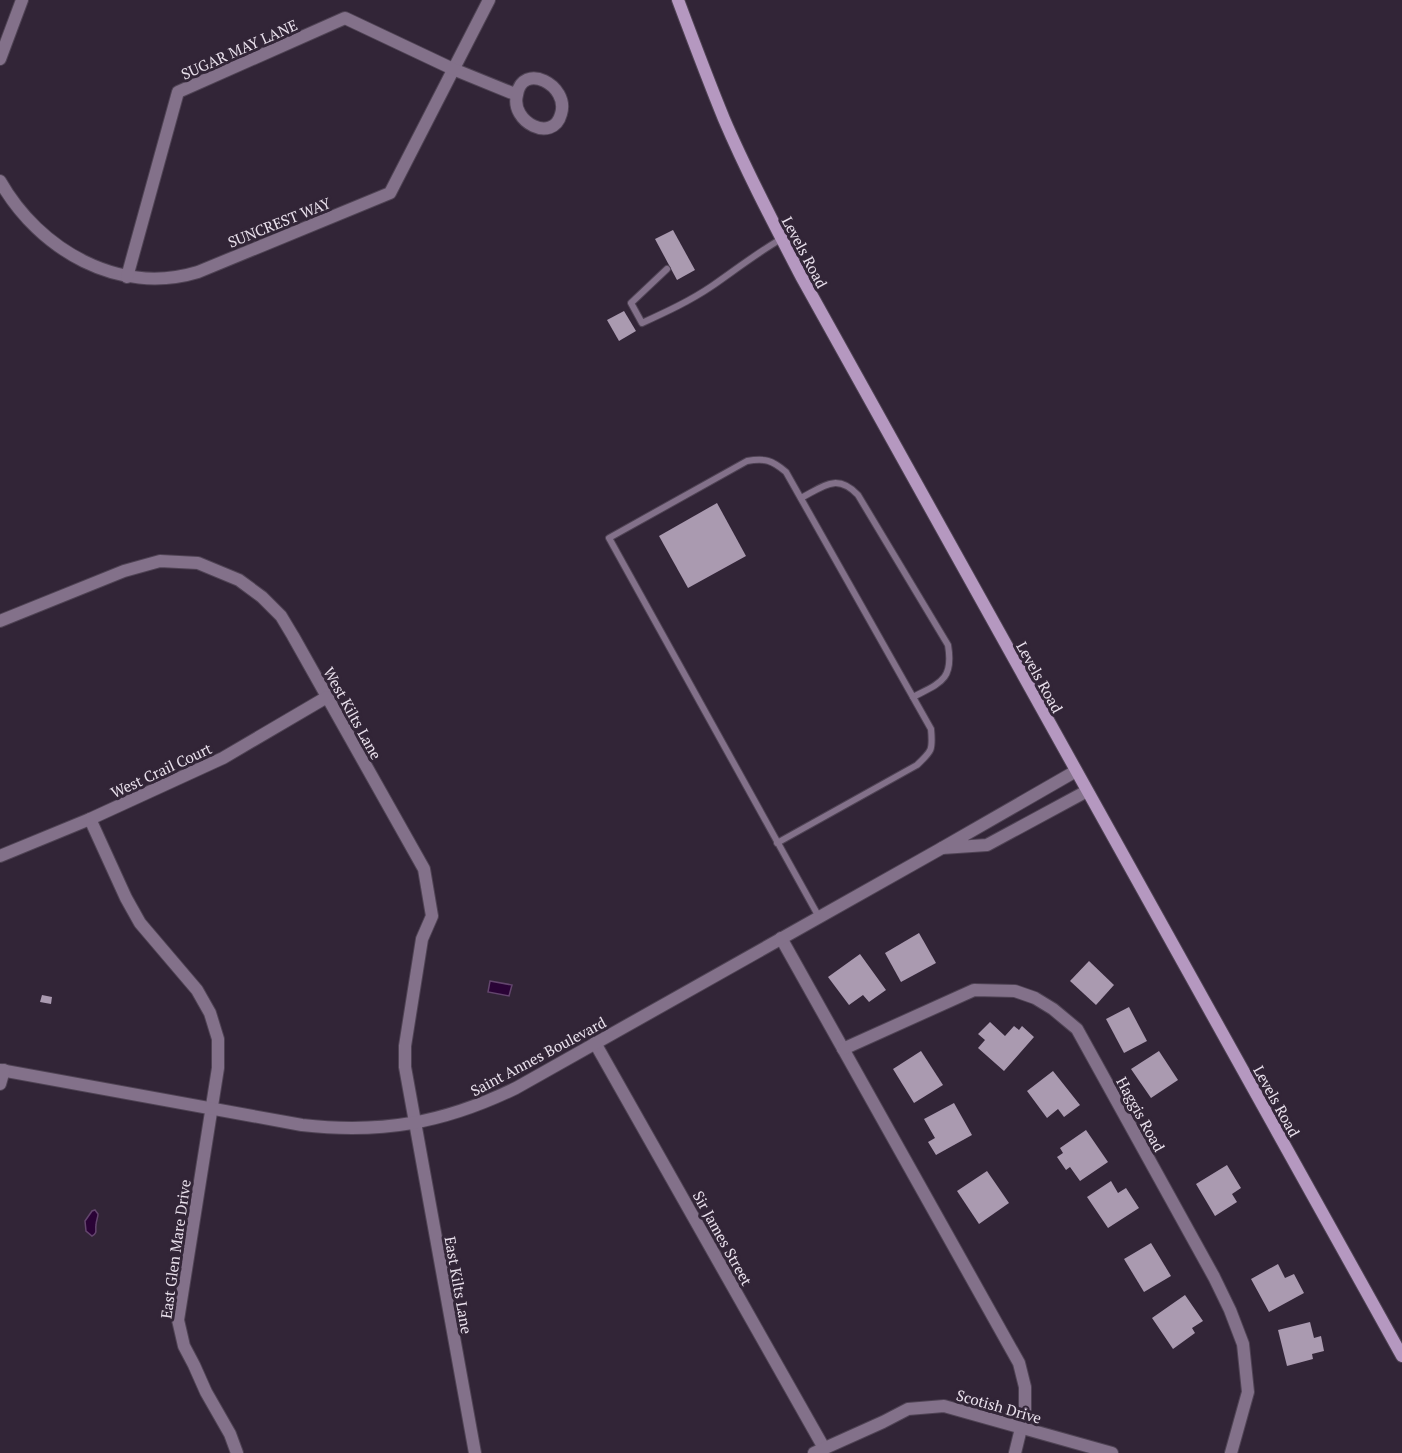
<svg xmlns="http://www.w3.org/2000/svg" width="1402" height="1453" font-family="'PT Serif',serif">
<rect width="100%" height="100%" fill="#322537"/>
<g fill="#2a0336" stroke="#63456d" stroke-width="1.5">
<polygon points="490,981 512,985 509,996 488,992"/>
<path d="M95 1210 98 1214C98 1218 96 1221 96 1225 95 1230 98 1233 92 1236L86 1231 85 1221 92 1211Z"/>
</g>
<g fill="#aa9ab0">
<polygon points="673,230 695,270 677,280 655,239"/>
<polygon points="624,311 636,331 619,341 607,320"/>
<polygon points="717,503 746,556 688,588 659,536"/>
<polygon points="919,933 936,963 901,982 885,953"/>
<polygon points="860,954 886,990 869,1002 863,995 849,1005 828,977"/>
<polygon points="1089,961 1114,985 1096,1005 1070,981"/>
<polygon points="42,995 52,997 51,1004 40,1002"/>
<polygon points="1129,1007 1147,1041 1124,1053 1106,1019"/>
<polygon points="990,1022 1005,1036 1014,1026 1019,1030 1022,1026 1034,1037 1004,1071 978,1048 985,1040 978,1034"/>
<polygon points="921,1051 943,1085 914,1103 893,1069"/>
<polygon points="1159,1051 1178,1080 1151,1098 1131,1069"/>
<polygon points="1053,1071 1080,1105 1064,1117 1058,1109 1047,1118 1027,1091"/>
<polygon points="954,1103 972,1135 936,1155 928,1142 935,1138 924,1119"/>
<polygon points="1086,1130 1108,1162 1080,1181 1070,1167 1066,1170 1057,1157 1063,1153 1060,1148"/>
<polygon points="1227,1165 1241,1188 1232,1194 1237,1202 1215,1216 1196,1184"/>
<polygon points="987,1171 1009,1203 979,1224 957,1191"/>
<polygon points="1111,1181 1118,1193 1126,1188 1139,1208 1108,1228 1087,1197"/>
<polygon points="1151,1243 1171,1276 1144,1292 1124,1259"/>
<polygon points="1278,1264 1285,1278 1294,1274 1304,1293 1269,1312 1251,1279"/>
<polygon points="1185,1295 1203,1321 1192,1328 1195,1333 1173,1349 1152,1318"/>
<polygon points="1310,1322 1314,1338 1321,1336 1324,1351 1312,1354 1313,1359 1287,1366 1278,1330"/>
</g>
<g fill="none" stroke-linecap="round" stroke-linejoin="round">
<g stroke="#4f4354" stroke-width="8">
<g id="lane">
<path d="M667 269 631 303 642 323C666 312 690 301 712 286 735 270 757 253 781 239"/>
<path d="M801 498C824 486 837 473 858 495L948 645C954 680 940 683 913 697"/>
<path d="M777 843 917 765C932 751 933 750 931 729L786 472C772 460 765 458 747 461L609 538 819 917"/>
</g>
</g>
<g stroke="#4f4354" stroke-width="14">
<g id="street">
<polyline points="0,59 22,0"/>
<path d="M0 181C39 250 119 296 198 272L390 193 489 0"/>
<path d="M127 277 178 92 345 18 453 69 517 95C522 61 570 85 561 114 553 144 510 122 517 95"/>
<polyline points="0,621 124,571 160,561 198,563 239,580 262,597 281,616 293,636 424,869 432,916 422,939 405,1046 405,1067 475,1453"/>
<polyline points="1076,771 942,848 987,845 1087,791"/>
<polyline points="90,819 126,898 140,923 197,990 210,1013 218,1039 218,1068 178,1320 184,1346 194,1365 206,1392 230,1434 237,1453"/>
<polyline points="0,856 90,819 223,758 327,697"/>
<polyline points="781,938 1019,1363 1025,1387 1025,1412 1015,1453"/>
<polyline points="595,1043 824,1448"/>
<polyline points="843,1049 974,990 1015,991 1035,998 1053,1009 1077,1029 1214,1277 1230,1310 1243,1344 1248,1392 1231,1453"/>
<path d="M0 1070 302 1125C382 1134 444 1123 516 1088L942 848"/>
<polyline points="0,1084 4,1070"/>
<polyline points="814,1453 883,1422 908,1409 944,1406 1112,1453"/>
</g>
</g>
<g stroke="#4f4354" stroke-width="14">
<path id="secondary" d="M678 0C693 40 708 80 724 119 747 173 774 224 801 276L1402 1356"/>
</g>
<use href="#lane" stroke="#83718a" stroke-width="6"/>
<use href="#street" stroke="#83718a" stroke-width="12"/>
<use href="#secondary" stroke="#b598c0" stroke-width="12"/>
</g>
<g text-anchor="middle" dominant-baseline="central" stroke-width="6" stroke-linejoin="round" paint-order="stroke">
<g font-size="15" fill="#e9e0ec" stroke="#322537">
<text transform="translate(239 49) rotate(-24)">SUGAR MAY LANE</text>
<text transform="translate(279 222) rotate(-22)">SUNCREST WAY</text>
<text transform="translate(805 252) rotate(62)">Levels Road</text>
<text transform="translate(1040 677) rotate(61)">Levels Road</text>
<text transform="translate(353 713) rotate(61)">West Kilts Lane</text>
<text transform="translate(161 770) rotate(-25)">West Crail Court</text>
<text transform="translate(538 1056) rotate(-28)">Saint Annes Boulevard</text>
<text transform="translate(1277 1101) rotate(61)">Levels Road</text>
<text transform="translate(1141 1114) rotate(61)">Haggis Road</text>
<text transform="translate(723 1238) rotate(61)">Sir James Street</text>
<text transform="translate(175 1249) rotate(-82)">East Glen Mare Drive</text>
<text transform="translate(459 1285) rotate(80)">East Kilts Lane</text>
<text transform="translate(999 1406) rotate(16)">Scotish Drive</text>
</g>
</g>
</svg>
